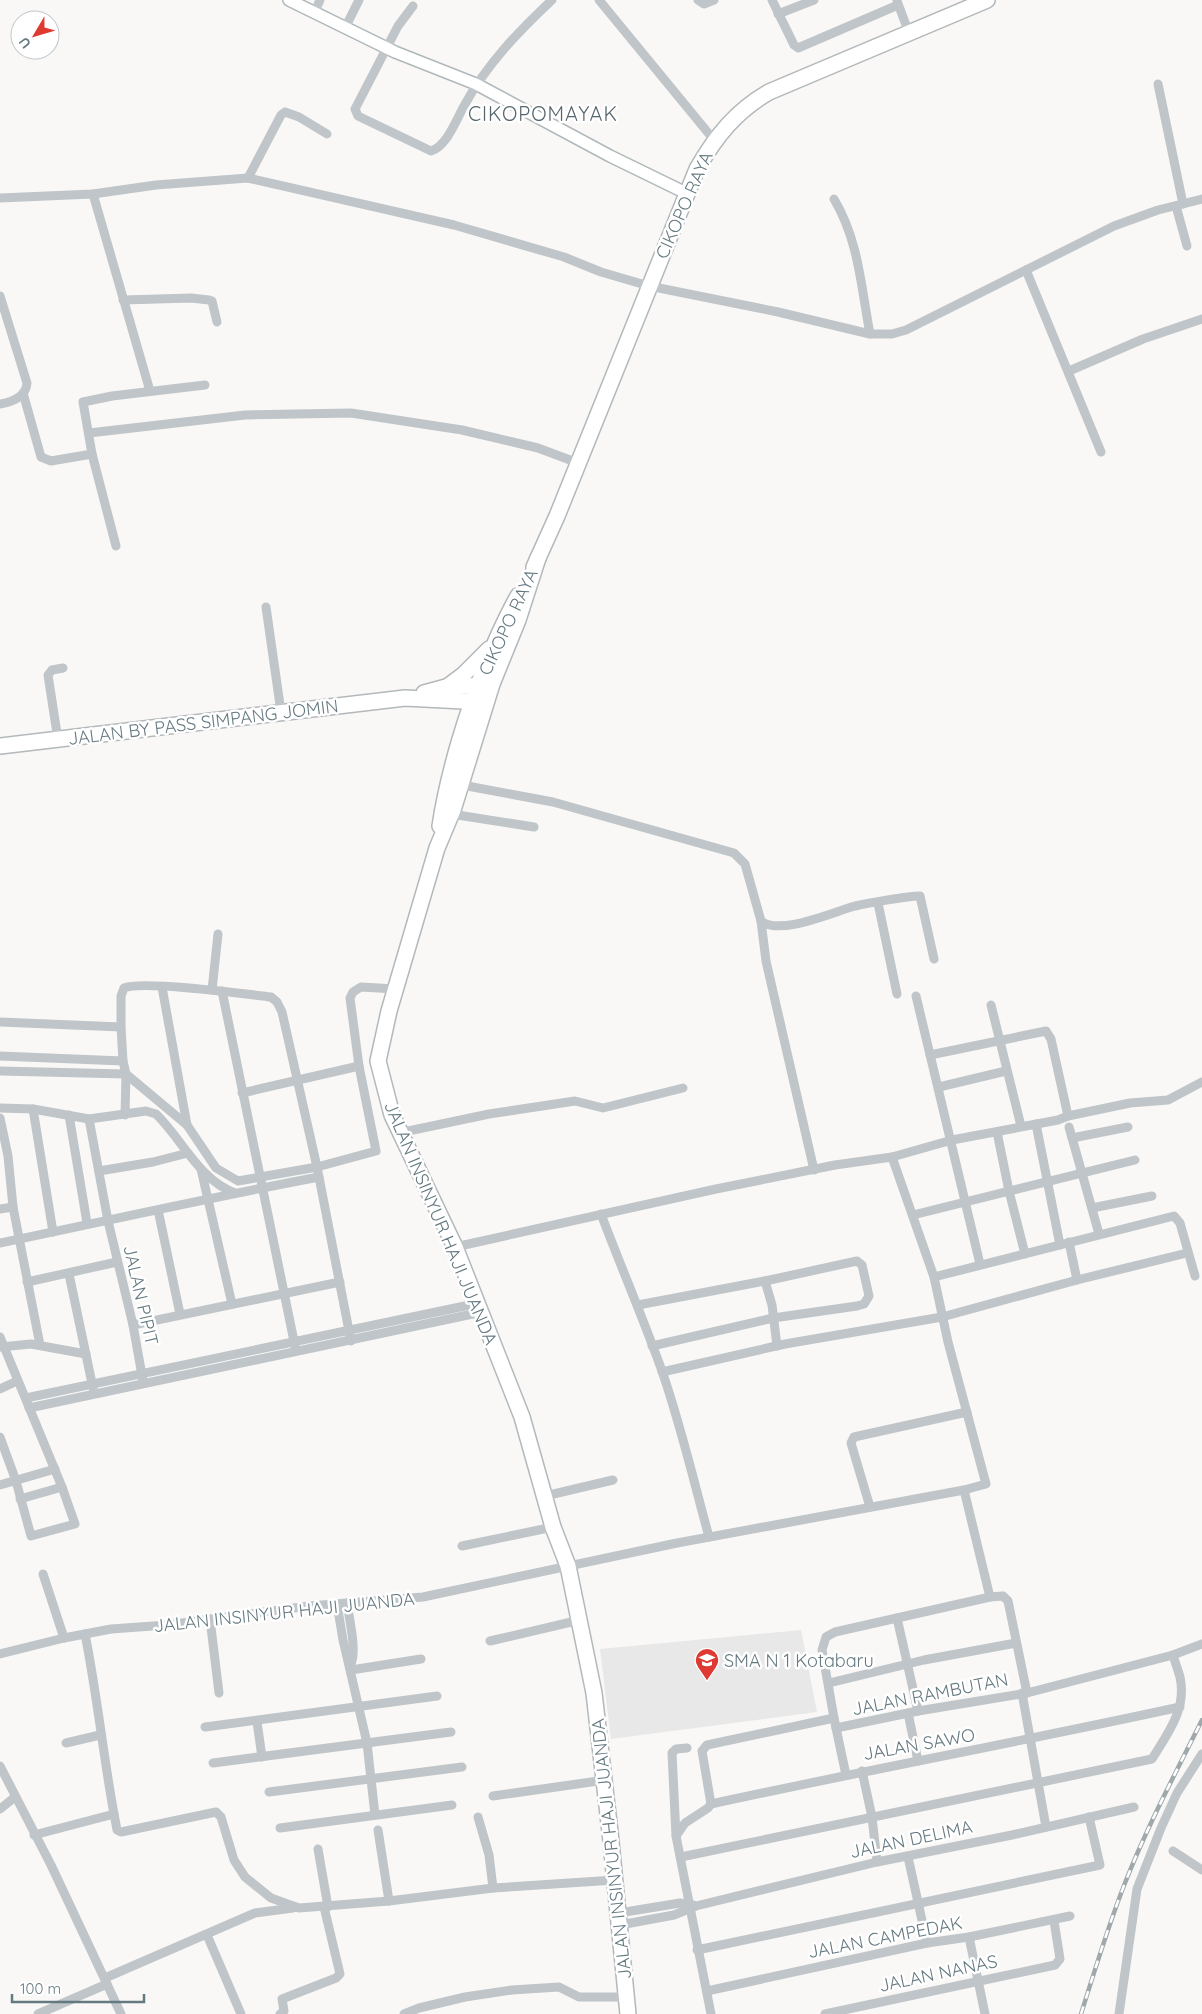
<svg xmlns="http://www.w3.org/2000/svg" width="1202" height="2014" font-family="Quicksand,sans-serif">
<rect width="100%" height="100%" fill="#f9f8f6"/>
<polygon fill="#e7e8e7" points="801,1630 817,1712 611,1739 600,1649"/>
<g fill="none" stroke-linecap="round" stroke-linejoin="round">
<g stroke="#b0b8bb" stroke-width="14">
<polyline id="secondary" points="289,0 395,52 476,84 610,156 688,194"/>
</g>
<g stroke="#b3b8bb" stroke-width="18">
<g id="highway">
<polyline points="538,558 518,620 492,684 453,810 437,848 389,1011 378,1061 392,1115 455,1247 522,1417 553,1527 568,1566 594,1693 610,1832 628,2014"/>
<path d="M534 567 557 516 697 169C716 136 736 111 769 92L987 0"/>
<polyline points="447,687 463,675 489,649"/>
<polyline points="424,693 446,687 488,685"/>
<polyline points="0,746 405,698 483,702"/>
<path d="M440 826C451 754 483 660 518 596"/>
</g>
</g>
<g stroke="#bfc5c8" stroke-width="9">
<polyline points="599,0 714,140"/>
<polyline points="698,0 704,4 714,0"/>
<polyline points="772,0 794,45 798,48 898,5"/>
<polyline points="897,1 909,33"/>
<path d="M413 6 398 26 355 109 358 116 431 151C447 146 456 120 464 106 486 65 518 32 552 0"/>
<polyline points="314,13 320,0"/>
<polyline points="778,14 814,0"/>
<polyline points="345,28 359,0"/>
<polyline points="1158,84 1183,204"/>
<polyline points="248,178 281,115 285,112 299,117 327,134"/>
<polyline points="93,194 150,391"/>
<polyline points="0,198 93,194 156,185 248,178 454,225 564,257 601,272 649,286 778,312 870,334 892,334 906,330 1114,226 1158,210 1202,199"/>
<path d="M834 199C859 241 861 287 870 334"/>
<polyline points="1176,206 1187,246"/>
<polyline points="1026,270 1101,452"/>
<path d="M0 296 27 383C26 397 12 402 0 404"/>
<polyline points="123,300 191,298 209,300 212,301 217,322"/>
<polyline points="1069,371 1143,339 1202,319"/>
<polyline points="23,393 41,457 51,461 92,454"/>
<polyline points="89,433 245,415 351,413 462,430 538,448 578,463"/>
<polyline points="116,546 92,454 83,402 112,396 205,385"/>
<polyline points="266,607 281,712"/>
<polyline points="58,740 48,675 52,670 63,668"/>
<path d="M462 785 553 802 734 853 745 864 761 921C780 936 833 912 855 906 868 903 908 896 920 896L934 959"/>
<polyline points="451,814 534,827"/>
<polyline points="878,903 897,994"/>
<polyline points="761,921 766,961 814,1170"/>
<polyline points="162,987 187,1125"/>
<polyline points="212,990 218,934"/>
<polyline points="222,991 295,1346"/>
<polyline points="916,996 980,1264"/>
<polyline points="991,1005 1021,1126"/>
<polyline points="0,1022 121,1027"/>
<polyline points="0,1056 123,1061"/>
<polyline points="0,1071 126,1074 187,1125 216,1168 238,1181 317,1167 376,1151 359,1066 350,998 353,992 361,987 395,989"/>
<polyline points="939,1087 1006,1071"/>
<polyline points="242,1093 359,1066"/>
<path d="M0 1108 33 1109 89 1119 146 1111 156 1114C182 1139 199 1180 235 1193"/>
<polyline points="33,1109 53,1232"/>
<polyline points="69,1115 87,1223"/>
<path d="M125 1115 126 1074 123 1061 121 1027V996L124 988C141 980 246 994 271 997L277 1002 282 1012 317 1167 351 1341"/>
<polyline points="1068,1116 1130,1103 1168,1100 1202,1082"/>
<polyline points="0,1118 8,1156 13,1207 40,1345"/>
<polyline points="89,1119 108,1221 133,1325 143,1381"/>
<polyline points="1036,1124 1060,1245"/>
<polyline points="1069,1127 1099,1234"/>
<polyline points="997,1132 1009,1191 1025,1254"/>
<polyline points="399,1133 489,1114 575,1101 603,1108 683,1088"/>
<polyline points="1072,1138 1128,1127"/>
<polyline points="892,1157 952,1140 1058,1120 1068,1116 1051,1039 1046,1031 930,1055"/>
<polyline points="201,1169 232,1304"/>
<polyline points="99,1171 153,1162 188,1153"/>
<polyline points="1092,1208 1152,1196"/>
<polyline points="0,1209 13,1207"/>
<polyline points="158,1210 180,1314"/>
<path d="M601 1214C621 1267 643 1318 662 1371 681 1426 694 1482 709 1537"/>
<polyline points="913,1215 1135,1160"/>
<polyline points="1069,1242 1077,1280"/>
<path d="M0 1243C106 1221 212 1197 319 1177"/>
<polyline points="69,1274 93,1388"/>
<polyline points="934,1277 1174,1216 1180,1223 1195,1276"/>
<polyline points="27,1282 117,1262"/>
<polyline points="638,1305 765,1281 772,1305 777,1346"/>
<polyline points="133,1325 340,1282"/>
<polyline points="0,1337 62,1487 75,1524 31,1536 16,1481 0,1437"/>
<polyline points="652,1346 773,1318 857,1306 864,1304 869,1296 862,1265 857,1261 765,1281"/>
<polyline points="0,1347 31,1344 86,1354"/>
<polyline points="662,1372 785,1344 942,1317 1077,1280 1187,1253"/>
<polyline points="0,1389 17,1381"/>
<polyline points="26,1398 479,1303"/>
<polyline points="29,1408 482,1312"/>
<polyline points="0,1485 55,1469"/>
<polyline points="964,1490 990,1597"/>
<polyline points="545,1496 613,1480"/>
<polyline points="20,1499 62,1487"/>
<polyline points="870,1507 851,1443 854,1437 967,1412"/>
<polyline points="462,1546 553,1527"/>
<polyline points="43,1574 64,1638"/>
<path d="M347 1603C349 1618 358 1654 350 1666"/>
<polyline points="337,1604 343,1640 367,1743 375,1815"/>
<polyline points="897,1618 918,1711"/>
<polyline points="210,1619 219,1693"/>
<polyline points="490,1641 580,1620"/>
<polyline points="0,1654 64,1638 111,1629 167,1625 309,1606 423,1597 677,1543 964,1490 986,1484 948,1342 934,1277 892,1157 835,1165 716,1189 455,1247"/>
<polyline points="1173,1655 1202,1644"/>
<polyline points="351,1670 421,1659"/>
<polyline points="829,1683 924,1660 1016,1643"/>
<polyline points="1022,1693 1046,1827"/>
<polyline points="908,1713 918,1761"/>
<polyline points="834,1718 822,1650 826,1637 835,1632 990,1597 1003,1596 1008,1601 1027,1693"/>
<polyline points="257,1722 262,1757"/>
<polyline points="205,1727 437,1696"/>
<polyline points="836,1728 846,1775"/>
<polyline points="66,1743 100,1735"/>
<polyline points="687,1748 676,1749 672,1753 676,1836 711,2014"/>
<polyline points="213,1763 451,1732"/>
<polyline points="0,1766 51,1865 121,2014"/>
<polyline points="862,1771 872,1817 877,1862"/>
<polyline points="269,1792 462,1767"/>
<polyline points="493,1796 605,1780"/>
<polyline points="0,1809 15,1797"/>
<polyline points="114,1814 117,1830 121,1832 216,1812 221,1817 234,1860 245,1877 271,1898 299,1908 389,1901 493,1888 615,1880"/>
<polyline points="478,1817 489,1855 493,1888"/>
<polyline points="280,1828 452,1805"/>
<polyline points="378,1830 389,1901"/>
<path d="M34 1835 114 1814C103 1754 97 1694 85 1634"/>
<path d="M676 1836 685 1823 708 1808 711 1804C867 1770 1024 1741 1180 1707"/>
<polyline points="318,1849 328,1907"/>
<polyline points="1173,1851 1202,1870"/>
<path d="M681 1857 1152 1759C1168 1733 1187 1709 1180 1677 1178 1670 1175 1662 1173 1655L1027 1693 918 1711 836 1728 834 1718 707 1745 702 1751 711 1804"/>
<polyline points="908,1857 927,1943"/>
<polyline points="619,1913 680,1903 693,1905"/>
<polyline points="620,1925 674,1915 696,1906 877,1862 1012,1835 1134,1807"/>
<polyline points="207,1935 241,2014"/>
<polyline points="969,1937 985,2014"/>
<polyline points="697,1950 1100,1865 1089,1817"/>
<polyline points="105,1978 255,1913 293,1908"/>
<polyline points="707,1991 927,1943 969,1937 1070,1916"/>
<polyline points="38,2014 107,1984"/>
<polyline points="280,2014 284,2011 282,1999 336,1978 340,1974 324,1907"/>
<polyline points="404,2014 419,2008 465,1997 512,1990 559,1987 579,1997 626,1997"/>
<polyline points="825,2014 1055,1965 1060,1959 1054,1921"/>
<polyline points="1119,2014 1137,1889 1161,1828 1177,1793 1202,1754"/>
</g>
<use href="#secondary" stroke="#fff" stroke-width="11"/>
<use href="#highway" stroke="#fff" stroke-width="15"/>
<g stroke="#9fa9ac" stroke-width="4.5">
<path id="rail" d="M1081 2014C1095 1970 1108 1926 1125 1883 1147 1827 1175 1774 1202 1720"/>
</g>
<use href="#rail" stroke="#fff" stroke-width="2.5" stroke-dasharray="8" stroke-linecap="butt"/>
</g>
<defs>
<g id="school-pin" transform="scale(1.25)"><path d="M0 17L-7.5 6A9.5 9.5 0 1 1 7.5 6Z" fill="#de3a31" stroke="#fff"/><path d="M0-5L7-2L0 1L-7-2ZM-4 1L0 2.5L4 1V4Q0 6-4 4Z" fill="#fff"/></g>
</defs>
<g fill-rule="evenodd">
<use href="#school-pin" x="707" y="1660"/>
</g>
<g text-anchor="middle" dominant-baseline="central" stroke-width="5" stroke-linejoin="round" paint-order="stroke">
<g font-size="18" fill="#657980" stroke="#fff">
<text transform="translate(684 205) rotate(-66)">CIKOPO RAYA</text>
<text transform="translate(508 622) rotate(-65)">CIKOPO RAYA</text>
<text transform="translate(203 722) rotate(-7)">JALAN BY PASS SIMPANG JOMIN</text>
<text transform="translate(441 1223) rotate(67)">JALAN INSINYUR HAJI JUANDA</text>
<text transform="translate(141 1295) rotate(77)">JALAN PIPIT</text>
<text transform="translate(284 1612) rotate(-6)">JALAN INSINYUR HAJI JUANDA</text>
<text transform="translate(930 1694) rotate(-11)">JALAN RAMBUTAN</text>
<text transform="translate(919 1744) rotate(-10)">JALAN SAWO</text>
<text transform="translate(911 1839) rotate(-12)">JALAN DELIMA</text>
<text transform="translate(611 1849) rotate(-96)">JALAN INSINYUR HAJI JUANDA</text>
<text transform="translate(885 1937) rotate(-11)">JALAN CAMPEDAK</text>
<text transform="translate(938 1973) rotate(-12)">JALAN NANAS</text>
</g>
<g font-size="18" fill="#657980" stroke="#fff" text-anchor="start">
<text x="724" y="1660">SMA N 1 Kotabaru</text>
</g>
<g font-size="20" letter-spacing="1" fill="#56666c" stroke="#fff">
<text x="543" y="113">CIKOPOMAYAK</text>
</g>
</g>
<g transform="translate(35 35) rotate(232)"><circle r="24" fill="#ffffff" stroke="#c1c9cc"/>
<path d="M0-4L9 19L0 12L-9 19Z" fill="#de3a31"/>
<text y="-8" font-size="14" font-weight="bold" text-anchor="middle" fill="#657980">U</text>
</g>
<path d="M12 1994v8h132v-8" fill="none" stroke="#657980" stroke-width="2.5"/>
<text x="20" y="1994" font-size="15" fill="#657980" stroke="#ffffff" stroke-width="4" paint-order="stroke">100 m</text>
</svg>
